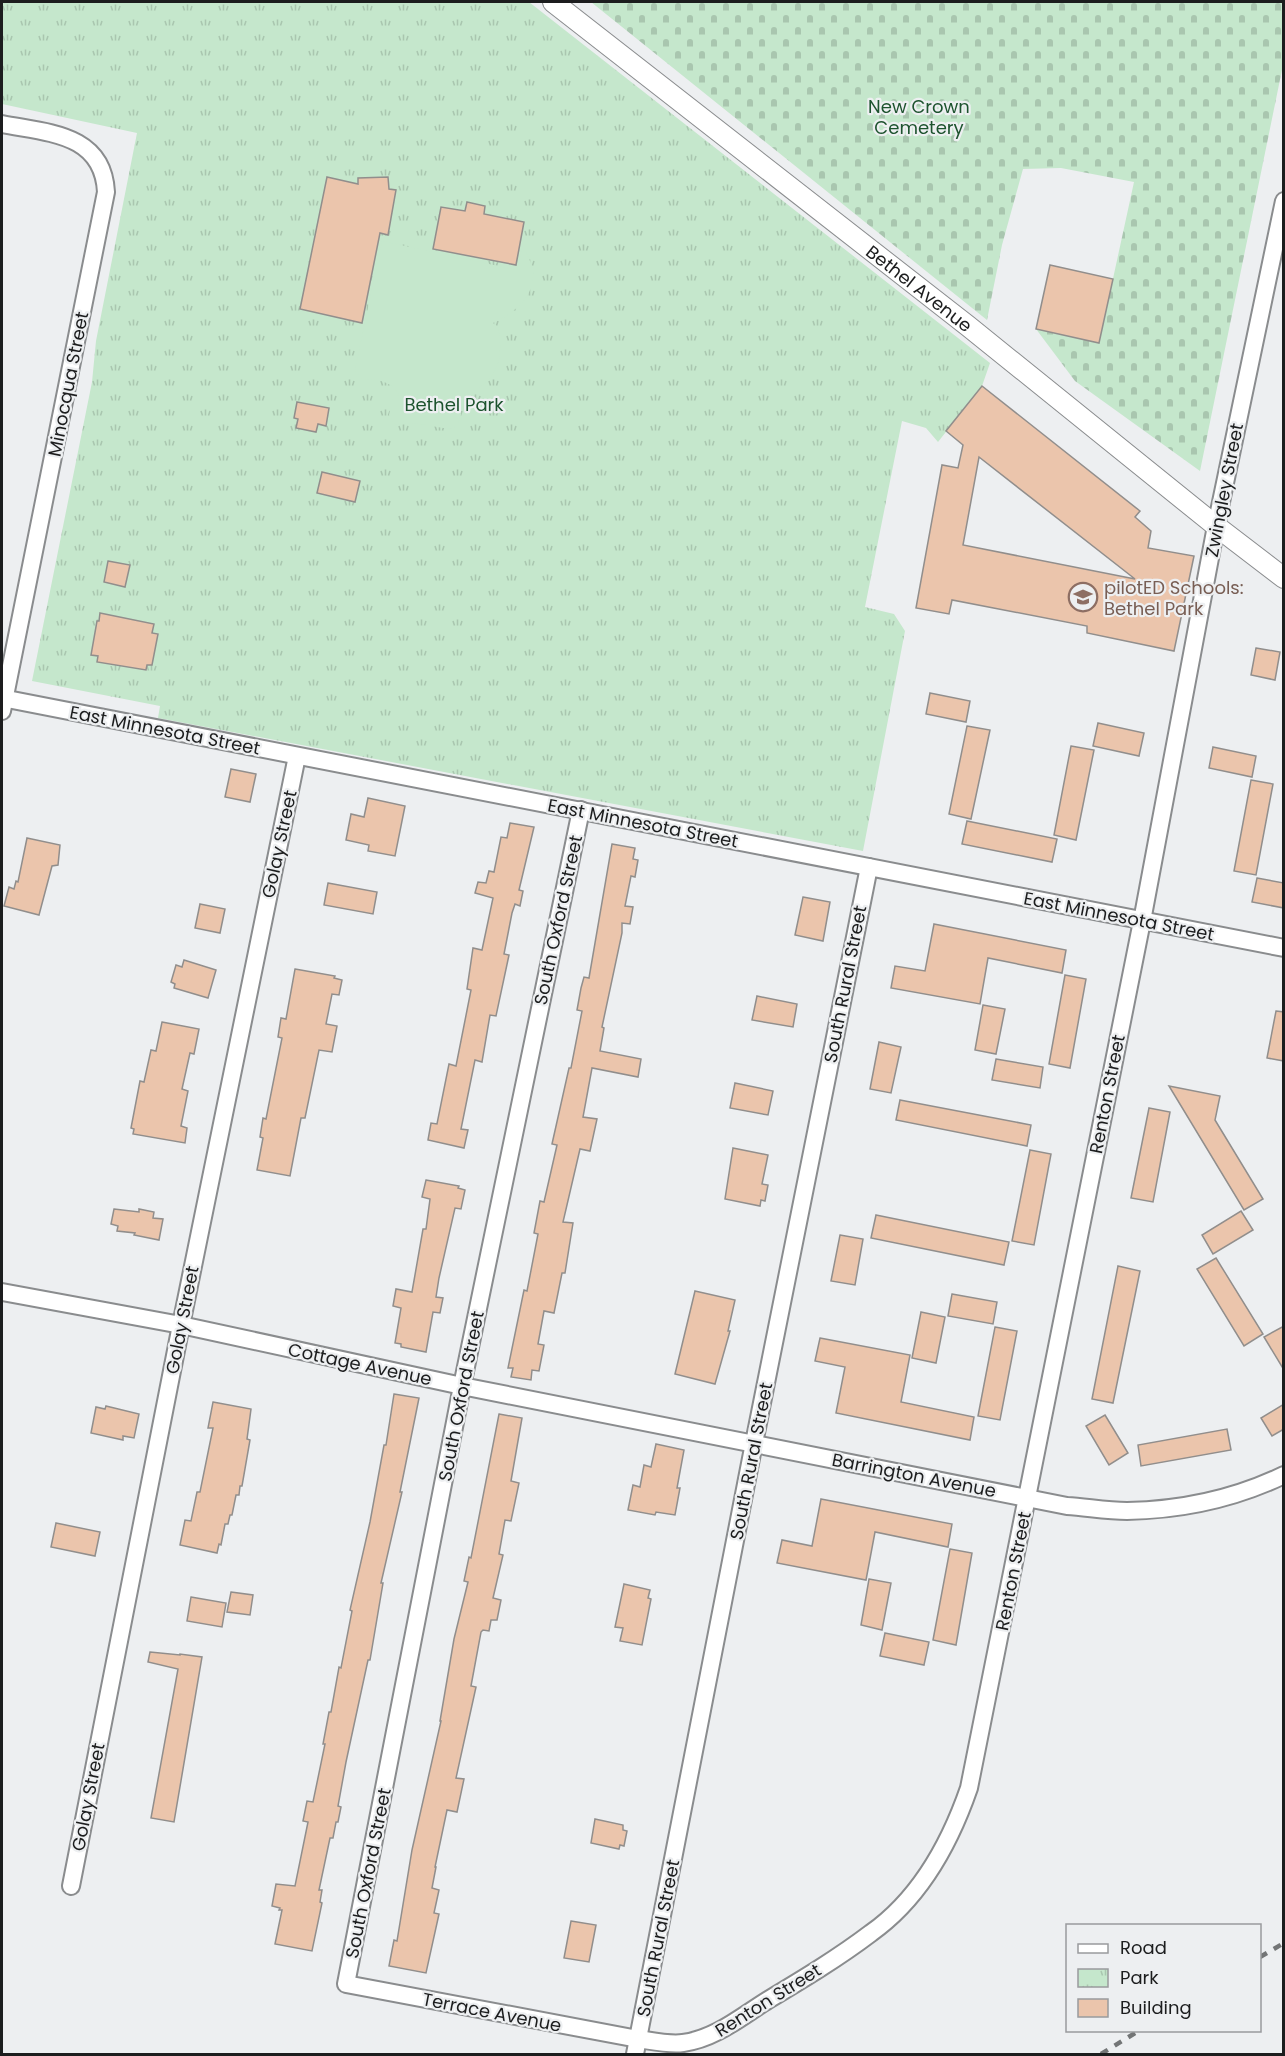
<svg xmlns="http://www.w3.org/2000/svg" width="1285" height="2056" font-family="Poppins,sans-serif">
<defs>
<pattern id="cemetery-stones" width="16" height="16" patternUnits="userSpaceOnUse" patternTransform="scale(1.5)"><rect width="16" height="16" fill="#c5e7cc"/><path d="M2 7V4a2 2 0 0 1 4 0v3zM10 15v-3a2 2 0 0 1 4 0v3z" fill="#a9c6af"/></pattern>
<pattern id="park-tufts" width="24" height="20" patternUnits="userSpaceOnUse" patternTransform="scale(1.5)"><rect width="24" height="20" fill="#c5e7cc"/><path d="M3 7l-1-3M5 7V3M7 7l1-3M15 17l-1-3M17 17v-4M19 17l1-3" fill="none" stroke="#a9c6af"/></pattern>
</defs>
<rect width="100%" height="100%" fill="#edeff1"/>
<polygon fill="url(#cemetery-stones)" points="591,2 1283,2 1283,65 1200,471 1075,381 1036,329 1099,343 1134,182 1061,168 1023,169 1002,245 987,320"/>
<polygon fill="url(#park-tufts)" points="2,2 529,2 990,363 982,386 938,442 926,428 902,421 865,607 894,614 905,631 863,851 158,718 160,706 32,681 92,382 96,341 137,133 2,104"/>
<path fill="#c5e7cc" d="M382 241 517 270 522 250 526 252C528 257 532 264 533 270 535 298 515 312 493 323L498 327C505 365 495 383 460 398L461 415 457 426 449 429 414 423 395 425 389 415 392 400 399 395C391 381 377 378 362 380L355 370Z"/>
<g fill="#ebc5ac" stroke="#918e8c" stroke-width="1.5" fill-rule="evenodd">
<polygon points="327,177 358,184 358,178 388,177 389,189 396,190 388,235 380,233 362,323 300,309"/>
<polygon points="467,202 485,206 484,214 524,222 516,265 433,249 441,207 465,211"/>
<polygon points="1050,265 1113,279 1099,343 1036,329"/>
<path d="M982 386 1140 511 1135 517 1151 531 1148 548 1194 556 1174 651 1087 633V626L952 600 949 614 916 608 942 465 958 468 963 445 946 431ZM979 457 1135 579 963 545Z"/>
<polygon points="297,402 329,408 326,426 318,424 316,432 296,428 298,419 294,418"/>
<polygon points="322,472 360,481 355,502 317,493"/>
<polygon points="108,561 130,565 125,587 104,582"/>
<polygon points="100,613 154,624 152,633 158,634 152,665 147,665 146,670 97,662 98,656 91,655 97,621 99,621"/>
<polygon points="1256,648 1280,652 1275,680 1251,675"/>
<polygon points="930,693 970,701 966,722 926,714"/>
<polygon points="1098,723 1144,733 1139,756 1093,746"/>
<polygon points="967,726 990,730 971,819 949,814"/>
<polygon points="1071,746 1094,750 1076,840 1054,835"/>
<polygon points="1213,747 1256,756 1252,777 1209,768"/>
<polygon points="231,769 256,774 250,802 225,797"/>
<polygon points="1251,780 1273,784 1256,875 1234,871"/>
<polygon points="368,798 405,806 395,856 368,851 369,845 346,840 351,814 364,817"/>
<polygon points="967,821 1057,839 1052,862 962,844"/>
<polygon points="510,823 534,827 519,890 523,891 520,906 515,904 512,913 504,954 509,955 496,1016 490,1015 482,1062 475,1060 461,1129 468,1130 464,1148 428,1140 431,1123 437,1124 449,1064 456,1066 471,990 467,989 473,948 482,950 493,898 475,893 478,882 486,883 489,871 494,872 501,837 507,838"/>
<polygon points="27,838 60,845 58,865 52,866 39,915 4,906 9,887 14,889 16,881 18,882"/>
<polygon points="612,844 635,848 633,859 638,860 635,877 631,876 625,906 633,907 630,924 622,923 622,933 602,1027 604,1028 600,1051 641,1059 638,1077 592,1068 583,1117 597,1119 590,1151 580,1149 563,1222 573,1223 565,1273 562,1273 554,1313 544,1311 538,1344 544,1345 539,1371 532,1370 531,1380 511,1377 513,1368 508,1368 524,1290 527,1291 538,1234 534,1233 540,1201 544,1202 557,1145 552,1144 569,1068 571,1068 582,1011 577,1010 581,988 584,977 589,978"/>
<polygon points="1257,878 1284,883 1284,908 1252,902"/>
<polygon points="328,883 377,892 373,914 324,905"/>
<polygon points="803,897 830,902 823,941 795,935"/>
<polygon points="200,904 225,909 220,933 195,928"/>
<polygon points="934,924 1066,950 1062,973 988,958 980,1004 891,988 895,966 925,971"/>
<polygon points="184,960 216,970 208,998 174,988 175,984 171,982 176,965 182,967"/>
<polygon points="295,969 335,976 334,978 342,980 339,995 332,994 326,1024 337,1026 332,1052 319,1050 305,1118 301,1118 290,1176 257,1170 263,1138 260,1137 263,1118 266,1119 282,1038 278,1037 281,1018 286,1019"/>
<polygon points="1065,975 1086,979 1070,1068 1049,1064"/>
<polygon points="757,996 797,1004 793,1027 752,1020"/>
<polygon points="983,1005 1005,1009 996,1054 975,1050"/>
<polygon points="1276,1011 1284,1012 1284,1061 1267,1058"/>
<polygon points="162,1022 199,1029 194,1054 190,1053 182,1089 188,1091 181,1126 187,1128 185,1143 133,1134 134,1129 131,1128 140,1081 144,1082 151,1050 156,1051"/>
<polygon points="879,1042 901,1047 891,1093 870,1089"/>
<polygon points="996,1059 1043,1067 1040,1088 992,1080"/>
<polygon points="735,1083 773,1091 768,1115 730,1108"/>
<polygon points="1169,1086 1220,1096 1215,1120 1263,1199 1244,1210"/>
<polygon points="900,1100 1031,1125 1027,1146 896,1120"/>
<polygon points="1149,1108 1170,1112 1153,1202 1131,1198"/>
<polygon points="733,1148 768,1155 762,1184 768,1185 765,1201 761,1200 760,1206 725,1199"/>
<polygon points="1030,1150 1051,1154 1034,1245 1012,1241"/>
<polygon points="426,1180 459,1186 458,1188 465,1190 461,1209 455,1208 439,1278 436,1297 443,1298 440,1313 433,1312 426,1352 401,1347 401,1344 395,1343 401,1308 393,1306 396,1289 412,1292 423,1229 426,1229 430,1199 422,1197"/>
<polygon points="114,1209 139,1212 139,1209 154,1212 153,1218 163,1219 159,1240 134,1235 135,1233 117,1231 118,1226 111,1224"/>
<polygon points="1241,1211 1253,1230 1213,1254 1202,1235"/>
<polygon points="876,1215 1009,1242 1004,1265 871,1238"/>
<polygon points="840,1235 863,1239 855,1285 831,1281"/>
<polygon points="1216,1258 1263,1334 1244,1346 1197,1269"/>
<polygon points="1118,1266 1140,1271 1113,1403 1092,1399"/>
<polygon points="695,1291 735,1300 728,1331 730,1331 715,1384 675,1374"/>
<polygon points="952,1294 997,1302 993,1324 948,1316"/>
<polygon points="921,1312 945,1317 936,1363 912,1358"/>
<polygon points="1284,1326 1284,1370 1264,1337"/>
<polygon points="995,1327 1017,1331 1000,1420 978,1416"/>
<polygon points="820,1338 910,1355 901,1402 974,1417 970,1440 836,1413 845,1367 815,1361"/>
<polygon points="394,1394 419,1398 400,1492 402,1492 381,1583 383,1583 370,1660 368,1660 346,1762 338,1806 341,1807 338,1822 336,1822 333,1838 330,1838 319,1890 322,1890 320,1902 322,1903 312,1951 275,1944 282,1910 279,1910 280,1908 272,1906 276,1884 295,1886 308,1822 303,1821 307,1801 313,1802 325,1744 323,1744 329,1712 331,1712 339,1667 341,1668 352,1611 350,1610 370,1522 384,1445 386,1445"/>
<polygon points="213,1402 251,1409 247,1439 250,1440 242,1486 240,1486 239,1495 236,1495 232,1515 230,1515 228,1524 225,1524 221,1545 219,1544 217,1553 180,1545 185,1520 191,1521 197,1492 200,1492 213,1428 208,1428"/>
<polygon points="1284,1404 1284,1429 1272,1436 1261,1418"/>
<polygon points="106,1406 139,1414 134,1438 123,1436 123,1440 91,1433 96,1407 105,1409"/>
<polygon points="499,1414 522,1418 511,1481 519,1483 511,1521 505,1520 499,1554 503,1555 493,1598 501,1600 497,1620 491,1620 489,1631 483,1630 481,1632 471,1686 476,1687 456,1778 464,1779 457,1812 447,1810 435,1867 436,1867 432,1888 439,1890 434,1913 439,1914 426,1973 389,1966 394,1940 397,1941 412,1850 441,1721 440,1721 454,1639 468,1582 464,1581 469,1557 471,1558"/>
<polygon points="1105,1415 1128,1453 1109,1465 1086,1426"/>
<polygon points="1227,1429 1231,1450 1141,1466 1138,1445"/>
<polygon points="656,1444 684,1450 677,1488 680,1488 675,1515 656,1512 655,1515 628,1510 633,1485 640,1487 644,1465 651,1467"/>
<polygon points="821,1499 952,1524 948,1547 875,1532 866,1580 777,1563 782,1540 812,1546"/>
<polygon points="56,1523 100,1532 95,1556 51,1547"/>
<polygon points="950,1549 972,1553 956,1645 933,1640"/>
<polygon points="869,1579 891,1583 882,1630 861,1625"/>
<polygon points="624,1584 650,1590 648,1598 651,1599 642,1645 620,1641 623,1628 615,1627"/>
<polygon points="231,1592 253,1595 250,1615 227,1612"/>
<polygon points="191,1597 226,1603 222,1627 187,1621"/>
<polygon points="885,1633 929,1642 924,1665 880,1656"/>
<polygon points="150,1652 180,1655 180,1654 202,1657 174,1822 151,1818 178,1669 148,1662"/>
<polygon points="595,1819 623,1825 623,1830 627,1831 624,1846 620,1845 619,1849 591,1843"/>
<polygon points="571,1921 596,1925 589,1962 564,1958"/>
</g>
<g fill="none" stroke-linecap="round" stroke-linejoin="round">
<g stroke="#8a8c8e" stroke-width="20">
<g id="minor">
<path d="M2 124C47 133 103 133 106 192L2 711"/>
<polyline points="2,698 1284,948"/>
<path d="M581 810 462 1386 346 1984 638 2039C652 2041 669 2045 683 2043 715 2039 742 2016 768 2000 803 1979 838 1958 871 1933 919 1899 950 1843 969 1788L1142 921 1216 526 1284 201"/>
<path d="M2 1292 181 1325 462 1386 1067 1506C1086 1507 1106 1511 1127 1511 1181 1510 1234 1499 1284 1475"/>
<polyline points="71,1886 181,1325 297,756"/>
<polyline points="635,2054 754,1443 869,867"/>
</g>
</g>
<g stroke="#8a8c8e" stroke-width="22">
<g id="tertiary">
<path id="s1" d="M553 2 968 326 1216 526 1284 578"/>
</g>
</g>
<use href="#minor" stroke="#fff" stroke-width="16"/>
<use href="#tertiary" stroke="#fff" stroke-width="20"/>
<g stroke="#737576" stroke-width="4.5" stroke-dasharray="8 8" stroke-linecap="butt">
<polyline points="1260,1957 1284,1943"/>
<polyline points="1101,2054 1140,2030"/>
</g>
</g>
<defs>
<g id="school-ring" transform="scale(1.5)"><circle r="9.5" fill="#edeff1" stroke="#8d6e63" stroke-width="1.5"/><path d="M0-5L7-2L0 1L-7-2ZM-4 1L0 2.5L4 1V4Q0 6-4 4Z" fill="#8d6e63"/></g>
</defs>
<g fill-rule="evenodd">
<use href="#school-ring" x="1083" y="597"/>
</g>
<g text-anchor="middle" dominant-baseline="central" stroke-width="4.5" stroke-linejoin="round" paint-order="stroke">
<g font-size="18" fill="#1d532e" stroke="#edeff1">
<text x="919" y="106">New Crown<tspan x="919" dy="21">Cemetery</tspan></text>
<text x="454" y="404">Bethel Park</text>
</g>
<g font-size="18" fill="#1c1d1e" stroke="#edeff1">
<text stroke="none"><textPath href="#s1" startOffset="465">Bethel Avenue</textPath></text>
<text transform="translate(68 384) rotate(-79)">Minocqua Street</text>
<text transform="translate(1224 490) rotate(-79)">Zwingley Street</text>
<text transform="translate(165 730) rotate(11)">East Minnesota Street</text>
<text transform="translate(643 823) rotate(11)">East Minnesota Street</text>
<text transform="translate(279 844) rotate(-78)">Golay Street</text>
<text transform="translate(1119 916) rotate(11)">East Minnesota Street</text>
<text transform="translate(558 920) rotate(-78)">South Oxford Street</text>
<text transform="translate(845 984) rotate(-79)">South Rural Street</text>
<text transform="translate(1107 1094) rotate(-79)">Renton Street</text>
<text transform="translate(182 1320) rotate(-79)">Golay Street</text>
<text transform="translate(360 1364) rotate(12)">Cottage Avenue</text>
<text transform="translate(461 1396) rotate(-79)">South Oxford Street</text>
<text transform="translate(751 1461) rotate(-79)">South Rural Street</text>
<text transform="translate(914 1475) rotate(11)">Barrington Avenue</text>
<text transform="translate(1013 1571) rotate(-79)">Renton Street</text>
<text transform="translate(88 1797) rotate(-79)">Golay Street</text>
<text transform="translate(368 1873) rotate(-79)">South Oxford Street</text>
<text transform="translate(658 1938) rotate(-79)">South Rural Street</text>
<text transform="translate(768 2000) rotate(-32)">Renton Street</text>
<text transform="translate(492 2012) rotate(11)">Terrace Avenue</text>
</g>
<g font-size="18" fill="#785e54" stroke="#edeff1" text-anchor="start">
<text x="1104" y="587">pilotED Schools:<tspan x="1104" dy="21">Bethel Park</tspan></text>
</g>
</g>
<rect width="1285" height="2056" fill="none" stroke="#1c1d1e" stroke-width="6"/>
<rect x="1066" y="1924" width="195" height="108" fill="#edeff1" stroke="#999b9d" stroke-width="1.5"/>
<rect x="1078" y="1944" width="30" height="9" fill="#ffffff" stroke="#999b9d" stroke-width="1.5"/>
<text x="1120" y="1954" font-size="18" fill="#1c1d1e">Road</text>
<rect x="1078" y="1969" width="30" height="18" fill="url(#park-tufts)" stroke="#999b9d" stroke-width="1.5"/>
<text x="1120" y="1984" font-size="18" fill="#1c1d1e">Park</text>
<rect x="1078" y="1999" width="30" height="18" fill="#ebc5ac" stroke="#999b9d" stroke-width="1.5"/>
<text x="1120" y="2014" font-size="18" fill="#1c1d1e">Building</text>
</svg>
